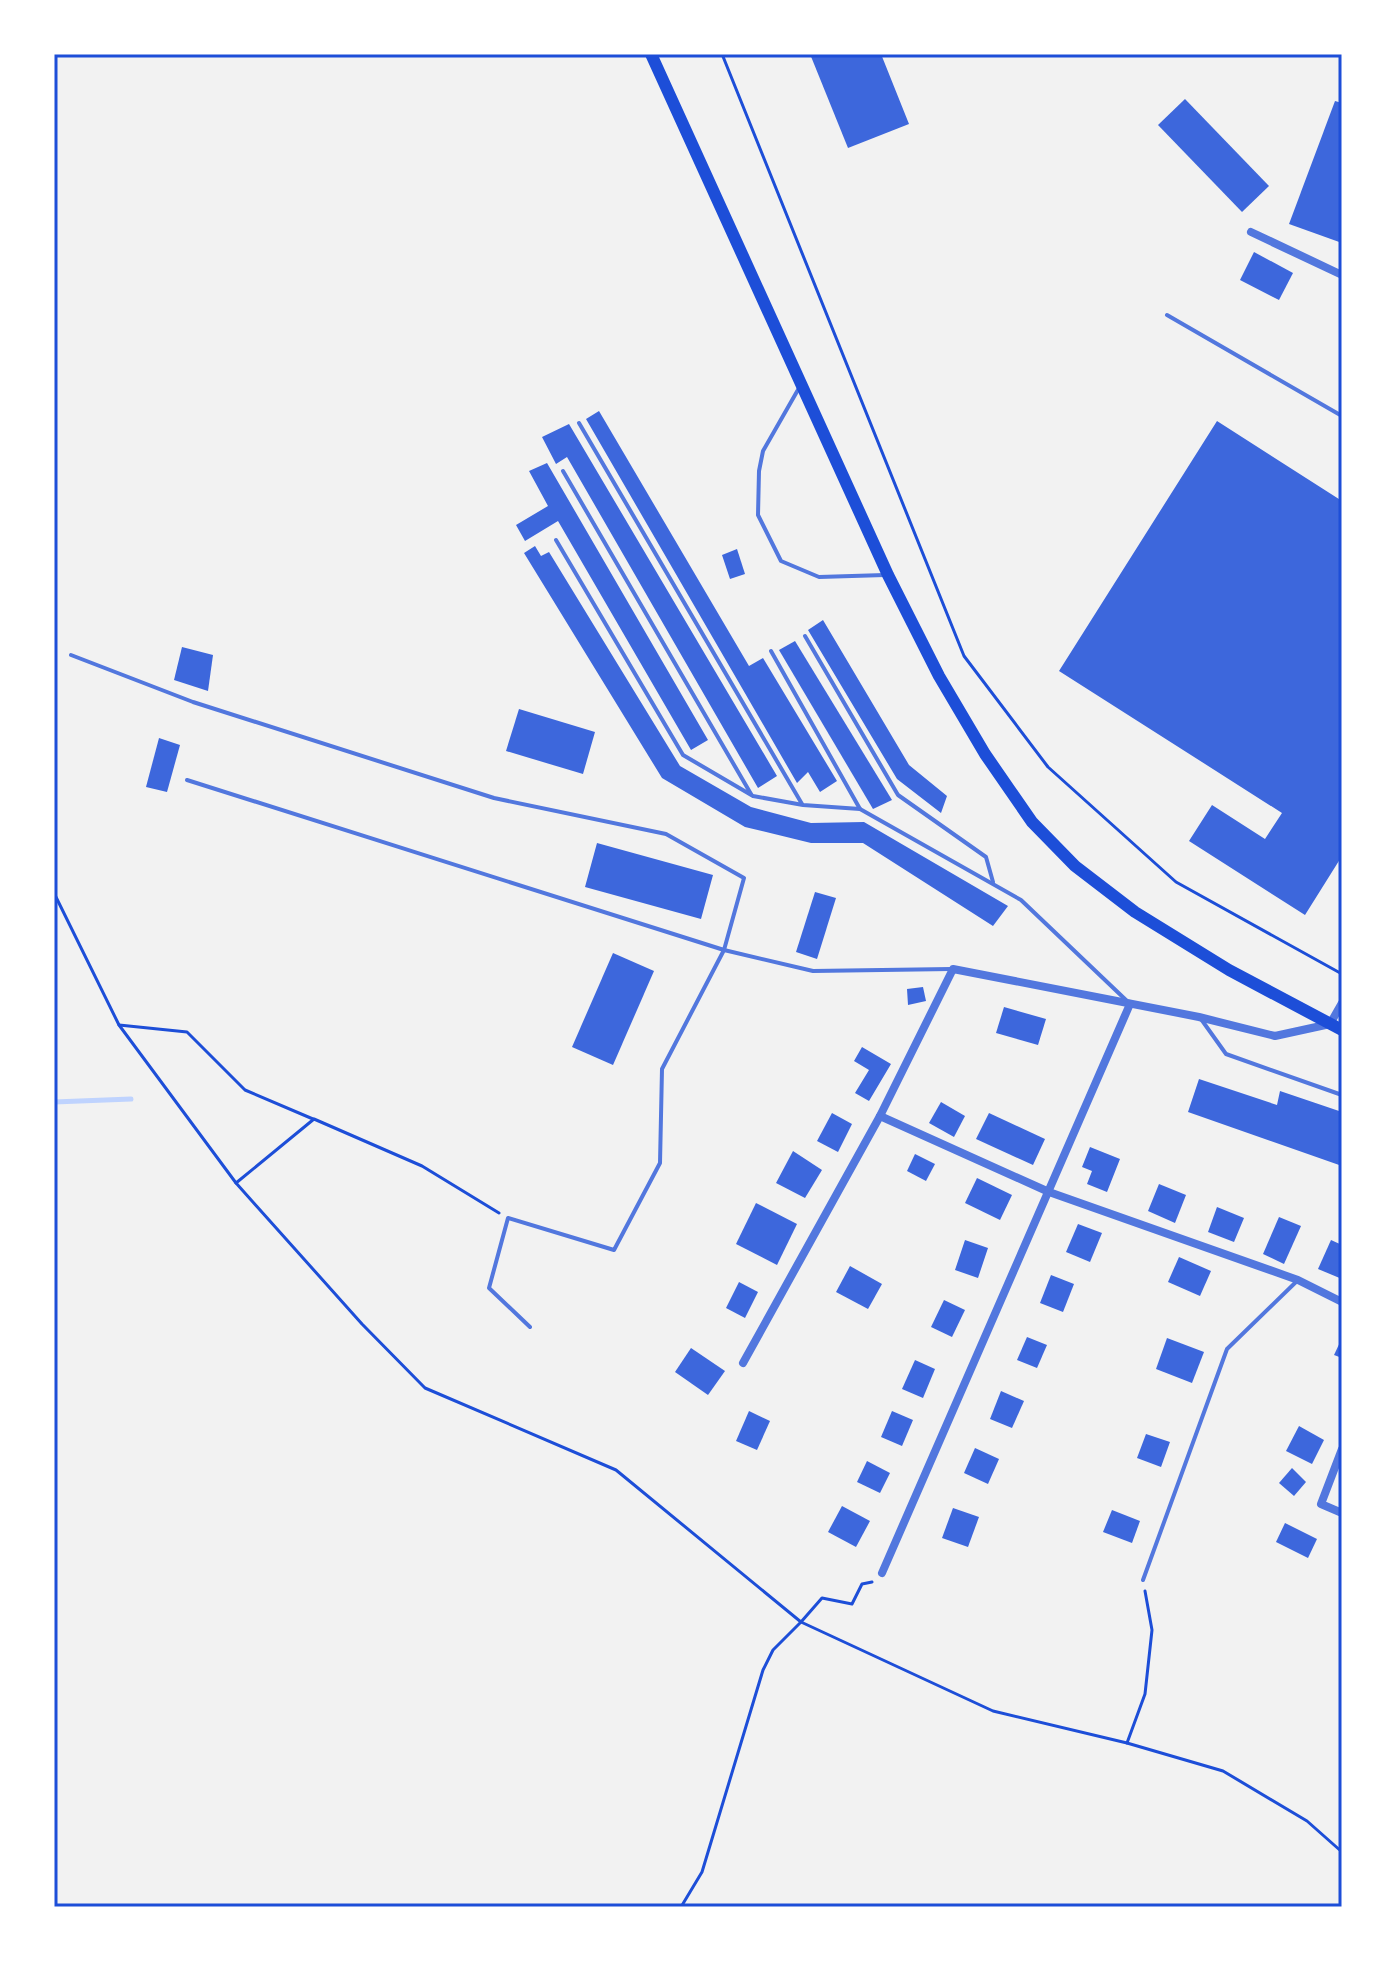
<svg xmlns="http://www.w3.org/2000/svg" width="1396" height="1961" font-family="'Work Sans',sans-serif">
<rect width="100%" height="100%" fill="#f2f2f2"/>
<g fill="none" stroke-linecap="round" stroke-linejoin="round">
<polyline stroke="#bfd3fe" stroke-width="5" points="54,1102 131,1099"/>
</g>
<g fill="#3d67dc">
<polygon points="810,54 881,54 909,124 848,148"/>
<polygon points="1185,99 1269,186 1242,212 1158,125"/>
<polygon points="1335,101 1342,103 1342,243 1289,224"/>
<polygon points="1254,252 1293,273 1279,300 1240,280"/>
<polygon points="599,411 749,666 763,658 837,781 820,792 808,772 797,783 586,419"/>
<polygon points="1217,421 1342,501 1342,856 1305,915 1189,841 1212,805 1265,839 1282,813 1059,671"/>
<polygon points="569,424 777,776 758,788 567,457 556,464 542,437"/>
<polygon points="547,463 708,740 691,750 558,521 525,541 516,525 548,506 529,471"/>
<polygon points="535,546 541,556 549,552 680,766 751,807 811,823 864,822 1008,906 993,926 863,843 811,843 745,827 662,778 524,553"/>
<polygon points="737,549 745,574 730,579 722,555"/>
<polygon points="823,620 909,765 947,796 941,813 897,779 808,630"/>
<polygon points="795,641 892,800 873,809 779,650"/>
<polygon points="182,647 213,655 208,691 174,680"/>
<polygon points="519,709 595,732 583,774 506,751"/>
<polygon points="159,738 180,745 167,792 146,787"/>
<polygon points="597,843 713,875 701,919 585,887"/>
<polygon points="815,892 836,898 817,959 796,952"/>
<polygon points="613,953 654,971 613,1065 572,1047"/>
<polygon points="923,987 926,1001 908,1005 907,989"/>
<polygon points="1004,1007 1046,1019 1038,1045 996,1033"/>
<polygon points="862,1047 891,1064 869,1101 855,1093 869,1070 854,1061"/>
<polygon points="1199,1079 1277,1105 1280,1091 1342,1112 1342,1166 1188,1112"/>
<polygon points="941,1102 965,1116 954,1137 929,1123"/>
<polygon points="832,1113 852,1124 838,1152 817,1141"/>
<polygon points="989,1113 1045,1139 1033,1165 976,1139"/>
<polygon points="1090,1147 1120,1159 1107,1192 1087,1184 1092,1171 1082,1167"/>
<polygon points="793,1151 822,1170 805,1198 776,1183"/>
<polygon points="915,1154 935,1164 926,1181 907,1171"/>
<polygon points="977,1178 1012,1195 1000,1220 965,1203"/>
<polygon points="1159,1184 1186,1195 1175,1223 1148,1211"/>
<polygon points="756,1203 797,1224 777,1265 736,1244"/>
<polygon points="1217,1207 1244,1218 1234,1242 1208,1232"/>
<polygon points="1279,1217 1301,1226 1284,1264 1263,1254"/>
<polygon points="1078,1224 1102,1233 1090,1262 1066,1252"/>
<polygon points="965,1240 988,1248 978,1278 955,1270"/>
<polygon points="1331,1240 1342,1245 1342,1279 1318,1269"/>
<polygon points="1179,1257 1211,1271 1200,1296 1168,1282"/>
<polygon points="850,1266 882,1284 868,1309 836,1292"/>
<polygon points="1051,1275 1074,1284 1063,1312 1040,1303"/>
<polygon points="739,1282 758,1292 745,1318 726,1308"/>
<polygon points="944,1300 965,1310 952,1337 931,1327"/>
<polygon points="1027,1337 1047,1345 1037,1368 1017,1360"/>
<polygon points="1167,1338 1204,1352 1192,1383 1156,1369"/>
<polygon points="1342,1338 1342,1358 1334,1355"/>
<polygon points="691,1348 725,1371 708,1395 675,1372"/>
<polygon points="915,1360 935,1369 923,1398 902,1389"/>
<polygon points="1001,1391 1024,1401 1012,1428 990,1419"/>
<polygon points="749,1411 770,1421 757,1450 736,1441"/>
<polygon points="892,1411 913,1420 902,1446 881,1437"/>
<polygon points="1299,1426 1324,1440 1312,1464 1286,1451"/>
<polygon points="1146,1434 1170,1442 1161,1467 1137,1458"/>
<polygon points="975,1448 999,1459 988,1484 964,1473"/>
<polygon points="867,1461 890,1473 880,1493 857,1482"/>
<polygon points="1292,1468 1306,1482 1294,1496 1279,1483"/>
<polygon points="842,1506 870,1521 856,1547 828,1532"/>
<polygon points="953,1508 979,1517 968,1547 942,1538"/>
<polygon points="1112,1510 1140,1521 1132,1543 1103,1532"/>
<polygon points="1285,1523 1317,1539 1308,1558 1276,1542"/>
</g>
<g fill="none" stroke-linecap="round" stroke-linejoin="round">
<g stroke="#1d4ed8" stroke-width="3">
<polyline points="722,54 964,656 1048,767 1176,882 1342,974"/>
<polyline points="54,893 119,1025 236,1183 362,1324 425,1388 616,1470 801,1622 993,1711 1127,1743 1223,1771 1307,1821 1342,1852"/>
<polyline points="119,1025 187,1032 245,1090 313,1119"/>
<polyline points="236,1183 314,1119 422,1166 499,1213"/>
<polyline points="1127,1743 1145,1694 1152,1630 1145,1591"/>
<polyline points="681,1907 702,1872 763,1670 773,1650 801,1622 822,1598 852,1604 862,1584 872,1582"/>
</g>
<g stroke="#5277de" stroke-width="4">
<polyline points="1167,315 1342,416"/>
<polyline points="799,388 763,451 759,471 758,515 781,561 819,577 885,575"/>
<polyline points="579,423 802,804"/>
<polyline points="563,471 751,794"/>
<polyline points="556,540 683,755 753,796 803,805 860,809 1021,900 1127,1001"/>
<polyline points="805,636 898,795 986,857 993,882"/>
<polyline points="771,651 860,809"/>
<polyline points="71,655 193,702 494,798 666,834 744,878 724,950 187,780"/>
<polyline points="1201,1019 1226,1054 1342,1095"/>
<polyline points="530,1327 489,1288 508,1218 614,1250 660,1163 662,1069 724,950 813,971 951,969"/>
<polyline points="1143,1580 1227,1349 1298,1280"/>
</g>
<g stroke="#5277de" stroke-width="8">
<polyline points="1251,232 1342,275"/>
<polyline points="880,1116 1049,1192 1298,1280 1342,1302"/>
<polyline points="743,1363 880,1116 953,969 1199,1017 1275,1036 1330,1024 1342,1003"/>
<polyline points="1342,1449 1321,1504 1342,1513"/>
<polyline points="882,1573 1130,1004"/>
</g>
<polyline stroke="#1d4ed8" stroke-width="12" points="651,54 888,575 939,676 985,754 1032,822 1075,866 1135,912 1229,970 1342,1030"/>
</g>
<rect width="1396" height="1961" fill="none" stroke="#ffffff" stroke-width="112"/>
<rect x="56" y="56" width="1284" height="1849" fill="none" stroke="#1d4ed8" stroke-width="3"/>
</svg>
